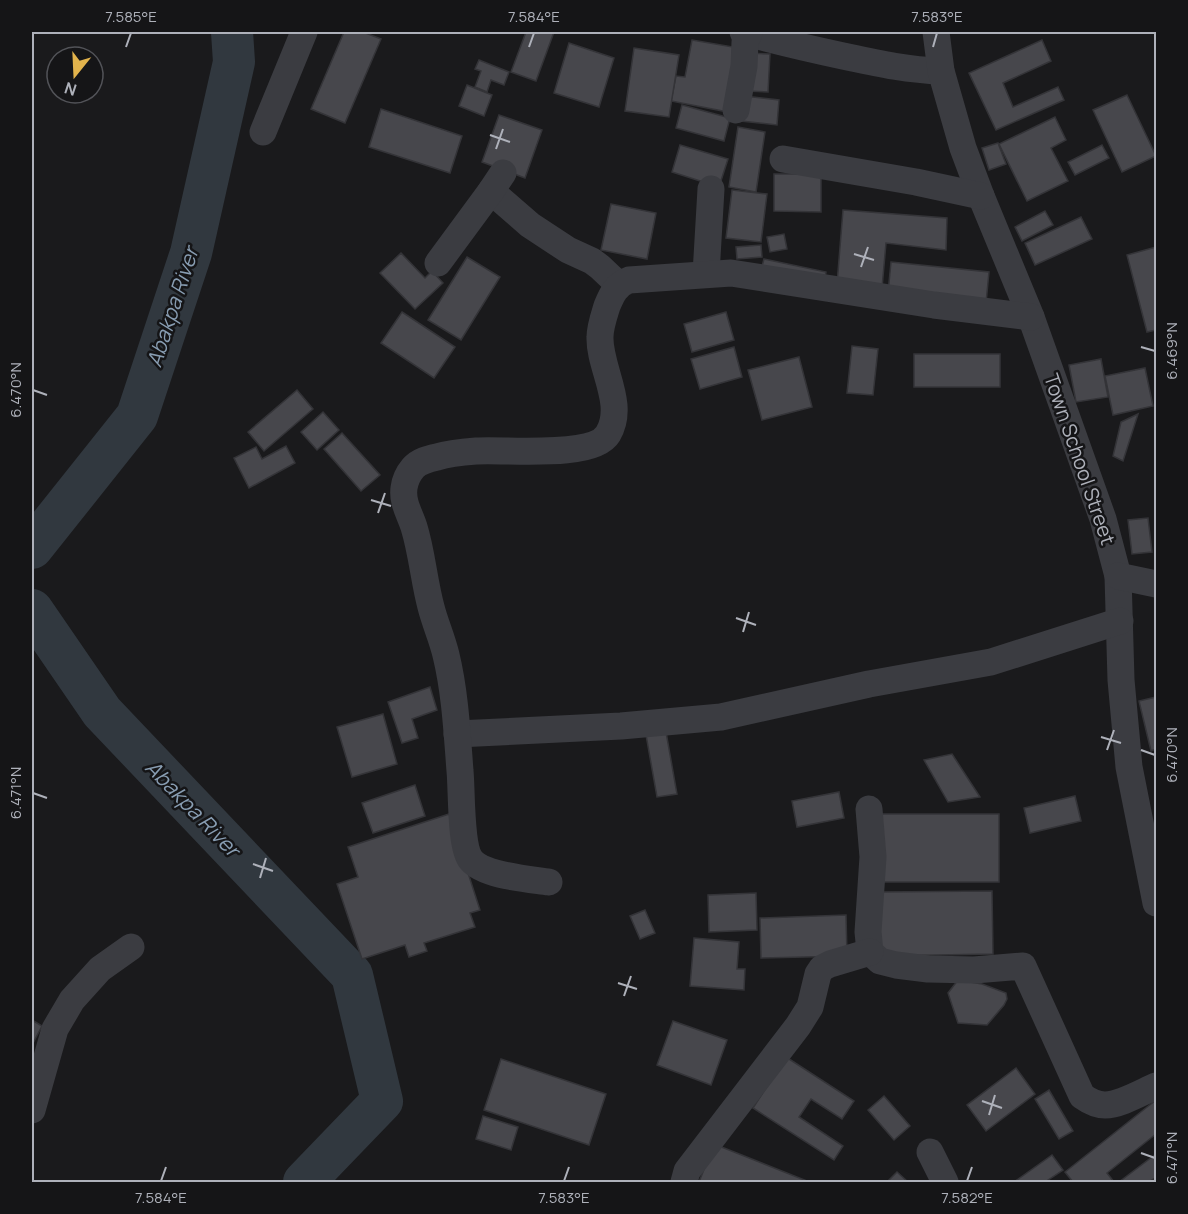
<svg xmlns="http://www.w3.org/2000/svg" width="1188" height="1214" font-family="Manrope,sans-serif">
<rect width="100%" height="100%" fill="#1a1a1c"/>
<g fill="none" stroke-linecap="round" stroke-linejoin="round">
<g stroke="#31383f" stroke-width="42">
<polyline points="32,548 137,416 191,253 234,62 232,32"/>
<polyline points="32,610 102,712 352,975 382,1101 304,1182"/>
</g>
</g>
<g fill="#47474c" stroke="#343438" stroke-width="1.5">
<polygon points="344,32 363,32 381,39 345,123 311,109"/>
<polygon points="526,32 554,32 536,81 511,72"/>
<polygon points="692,40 739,48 728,112 671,101 676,76 685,77"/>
<polygon points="1042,40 1051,61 1003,83 1013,107 1058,87 1064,100 996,130 969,73"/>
<polygon points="569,43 614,58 599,107 554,93"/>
<polygon points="634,48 679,55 669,117 625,111"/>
<polygon points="747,53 770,54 768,92 746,91"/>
<polygon points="479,60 509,72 504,85 491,80 487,92 475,87 481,71 475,69"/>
<polygon points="467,85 492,95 484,116 459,106"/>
<polygon points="1127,95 1156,156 1122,172 1093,110"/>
<polygon points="744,96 779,100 777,125 741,121"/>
<polygon points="682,105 730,118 724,141 676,128"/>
<polygon points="381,109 462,136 450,173 369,147"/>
<polygon points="499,115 542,130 525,178 482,162"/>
<polygon points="1055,117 1066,140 1051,148 1068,181 1027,201 999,144"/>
<polygon points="738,127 765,132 756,192 729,187"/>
<polygon points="998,143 1006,164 989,170 982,148"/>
<polygon points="680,145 728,159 719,187 672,172"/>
<polygon points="1102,145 1109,158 1075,175 1068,162"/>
<polygon points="774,174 821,174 821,212 774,211"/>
<polygon points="732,190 767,194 761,242 726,238"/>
<polygon points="611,204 656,213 647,259 601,250"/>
<polygon points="843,210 947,218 946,250 886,243 882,288 837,284"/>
<polygon points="1045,211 1053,225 1022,241 1015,227"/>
<polygon points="1081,217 1092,239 1035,265 1025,243"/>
<polygon points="784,234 787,249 770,252 767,237"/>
<polygon points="761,245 762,257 737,259 736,247"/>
<polygon points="1156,247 1156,330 1147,332 1127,255"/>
<polygon points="401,253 425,278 432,271 443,283 415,309 380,273"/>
<polygon points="467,257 500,277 461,340 428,320"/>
<polygon points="764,259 826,272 824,283 761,270"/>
<polygon points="891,262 989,272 986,303 888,293"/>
<polygon points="402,312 455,347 434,378 381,343"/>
<polygon points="726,312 734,340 692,352 684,324"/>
<polygon points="852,346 878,349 873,395 847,393"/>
<polygon points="734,347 742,377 700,389 691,359"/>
<rect x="914" y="354" width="86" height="33"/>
<polygon points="799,357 812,407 762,420 748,370"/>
<polygon points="1101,359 1108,397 1076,402 1069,365"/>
<polygon points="1145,368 1153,406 1113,415 1105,376"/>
<polygon points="297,390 313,409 264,451 248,432"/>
<polygon points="323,412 339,430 317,450 301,432"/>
<polygon points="1138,414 1123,461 1113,456 1121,422"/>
<polygon points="342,433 380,475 361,491 324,449"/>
<polygon points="286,446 295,463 249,488 234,458 256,447 262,459"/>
<polygon points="1148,518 1152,552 1132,554 1128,520"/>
<polygon points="430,687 437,710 412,719 418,738 402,743 388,702"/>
<polygon points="1156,697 1156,749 1151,751 1139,701"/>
<polygon points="383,714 397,764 352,777 337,727"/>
<polygon points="666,732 677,794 657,797 646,735"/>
<polygon points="952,754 980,797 948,802 924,760"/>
<polygon points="415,785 425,816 373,833 362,803"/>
<polygon points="839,792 844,818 797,827 792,801"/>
<polygon points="1075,796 1081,821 1030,833 1024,808"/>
<polygon points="449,814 480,910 470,913 475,927 424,943 427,951 409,957 405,945 362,959 337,884 358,877 348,847"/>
<rect x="879" y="814" width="120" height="68"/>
<polygon points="992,891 993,954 881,956 879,892"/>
<polygon points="756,893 757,930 709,932 708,895"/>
<polygon points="645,910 655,933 640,939 630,916"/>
<polygon points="846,915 847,956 761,958 760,918"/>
<polygon points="694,938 739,942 737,969 745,969 744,990 690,986"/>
<polygon points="958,980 982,984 1006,993 1007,999 1004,1005 987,1025 958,1023 948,993"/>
<polygon points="32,1020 42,1026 32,1045"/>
<polygon points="673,1021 727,1040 711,1085 657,1065"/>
<polygon points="786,1057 854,1101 842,1119 811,1099 799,1117 843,1146 834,1160 753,1108"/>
<polygon points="501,1059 606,1094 589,1145 484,1110"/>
<polygon points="1016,1068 1035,1094 986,1131 967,1105"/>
<polygon points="1049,1090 1073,1131 1059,1139 1035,1099"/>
<polygon points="884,1096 910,1126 894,1140 868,1110"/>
<polygon points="1156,1100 1156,1134 1107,1173 1114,1182 1073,1182 1065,1172"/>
<polygon points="483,1116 518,1127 511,1150 476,1139"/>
<polygon points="714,1144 807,1181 807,1182 699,1182"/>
<polygon points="1156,1154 1156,1177 1149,1182 1119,1182"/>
<polygon points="1052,1155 1063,1170 1045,1182 1014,1182"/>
<polygon points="897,1172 908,1182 887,1182"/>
</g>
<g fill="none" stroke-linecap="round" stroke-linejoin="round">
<g stroke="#3b3c41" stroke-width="27">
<path d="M743 32C776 41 810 49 843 56 876 63 907 70 941 71"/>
<polyline points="936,32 941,71 963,148 981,196 1031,317 1103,519 1118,576 1121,680 1129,767 1156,903"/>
<polyline points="736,110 744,66 745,42 749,33"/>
<polyline points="263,132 304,32"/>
<polyline points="783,159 916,182 981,196"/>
<polyline points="491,191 530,225 568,250 592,261 600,267 619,285"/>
<polyline points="438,263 491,191 503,173"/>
<polyline points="706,274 711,189"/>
<polyline points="1118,576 1156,584"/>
<polyline points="457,734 621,726 721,717 869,684 991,662 1120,621"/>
<path d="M869 809 873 857 868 932 870 952 880 961 896 965 928 969 974 970 1023 966 1082 1096C1089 1101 1096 1105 1105 1105 1120 1105 1142 1092 1156 1086"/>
<path d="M549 882C529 879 484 876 471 860 460 847 462 790 460 771 457 732 455 692 446 655 442 638 435 623 431 607 424 581 422 553 414 527 410 514 402 503 404 488 405 480 408 474 413 468 419 461 428 459 437 457 450 453 464 452 477 451 505 449 593 459 608 434 626 404 599 368 600 337 600 327 604 316 607 306 612 294 616 285 629 280L731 273 934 305 1031 317"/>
<polyline points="32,1110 55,1029 72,1000 100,969 131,947"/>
<polyline points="930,1152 945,1182"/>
<polyline points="684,1182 687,1171 798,1026 810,1007 818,974 822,968 830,964 870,952"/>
</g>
</g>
<path fill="none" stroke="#aeb1ba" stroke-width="2" d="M126 47 131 33M529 47 534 33M933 47 937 33M490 135 510 142M496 149 503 129M854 254 874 260M861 267 868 247M1141 347 1155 351M33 390 47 395M371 500 391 506M378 513 385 493M736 618 756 625M743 632 749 612M1101 737 1121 743M1107 750 1114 730M1141 750 1155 755M33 793 47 798M253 864 273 871M260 878 266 858M618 983 637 989M624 996 631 976M982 1101 1002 1108M989 1115 995 1095M1141 1153 1155 1158M161 1181 166 1167M564 1181 569 1167M967 1181 972 1167"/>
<g text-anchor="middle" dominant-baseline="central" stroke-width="5" stroke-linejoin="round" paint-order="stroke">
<g font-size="20" fill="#aeb1ba" stroke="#151517">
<text transform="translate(1080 459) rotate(71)">Town School Street</text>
</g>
<g font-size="21" font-style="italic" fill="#889db2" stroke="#151517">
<text transform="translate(172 307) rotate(-72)">Abakpa River</text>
<text transform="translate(193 808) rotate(46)">Abakpa River</text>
</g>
</g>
<rect width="1188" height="1214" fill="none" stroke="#151517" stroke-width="66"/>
<g transform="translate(75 75) rotate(198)"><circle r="28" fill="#151517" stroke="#525358" stroke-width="1.5"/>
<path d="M0-4.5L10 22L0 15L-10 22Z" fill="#e2b34c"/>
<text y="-9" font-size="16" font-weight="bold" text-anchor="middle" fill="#aeb1ba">N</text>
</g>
<rect x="33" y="33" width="1122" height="1148" fill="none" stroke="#aeb1ba" stroke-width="2"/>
<g font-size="15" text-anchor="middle" fill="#aeb1ba">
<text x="131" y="22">7.585°E</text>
<text x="534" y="22">7.584°E</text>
<text x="937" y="22">7.583°E</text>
<text transform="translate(1172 351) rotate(-90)" y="5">6.469°N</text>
<text transform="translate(16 390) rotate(-90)" y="5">6.470°N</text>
<text transform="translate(1172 755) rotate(-90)" y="5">6.470°N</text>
<text transform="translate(16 793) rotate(-90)" y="5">6.471°N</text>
<text transform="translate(1172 1158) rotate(-90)" y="5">6.471°N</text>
<text x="161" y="1203">7.584°E</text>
<text x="564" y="1203">7.583°E</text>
<text x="967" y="1203">7.582°E</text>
</g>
</svg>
